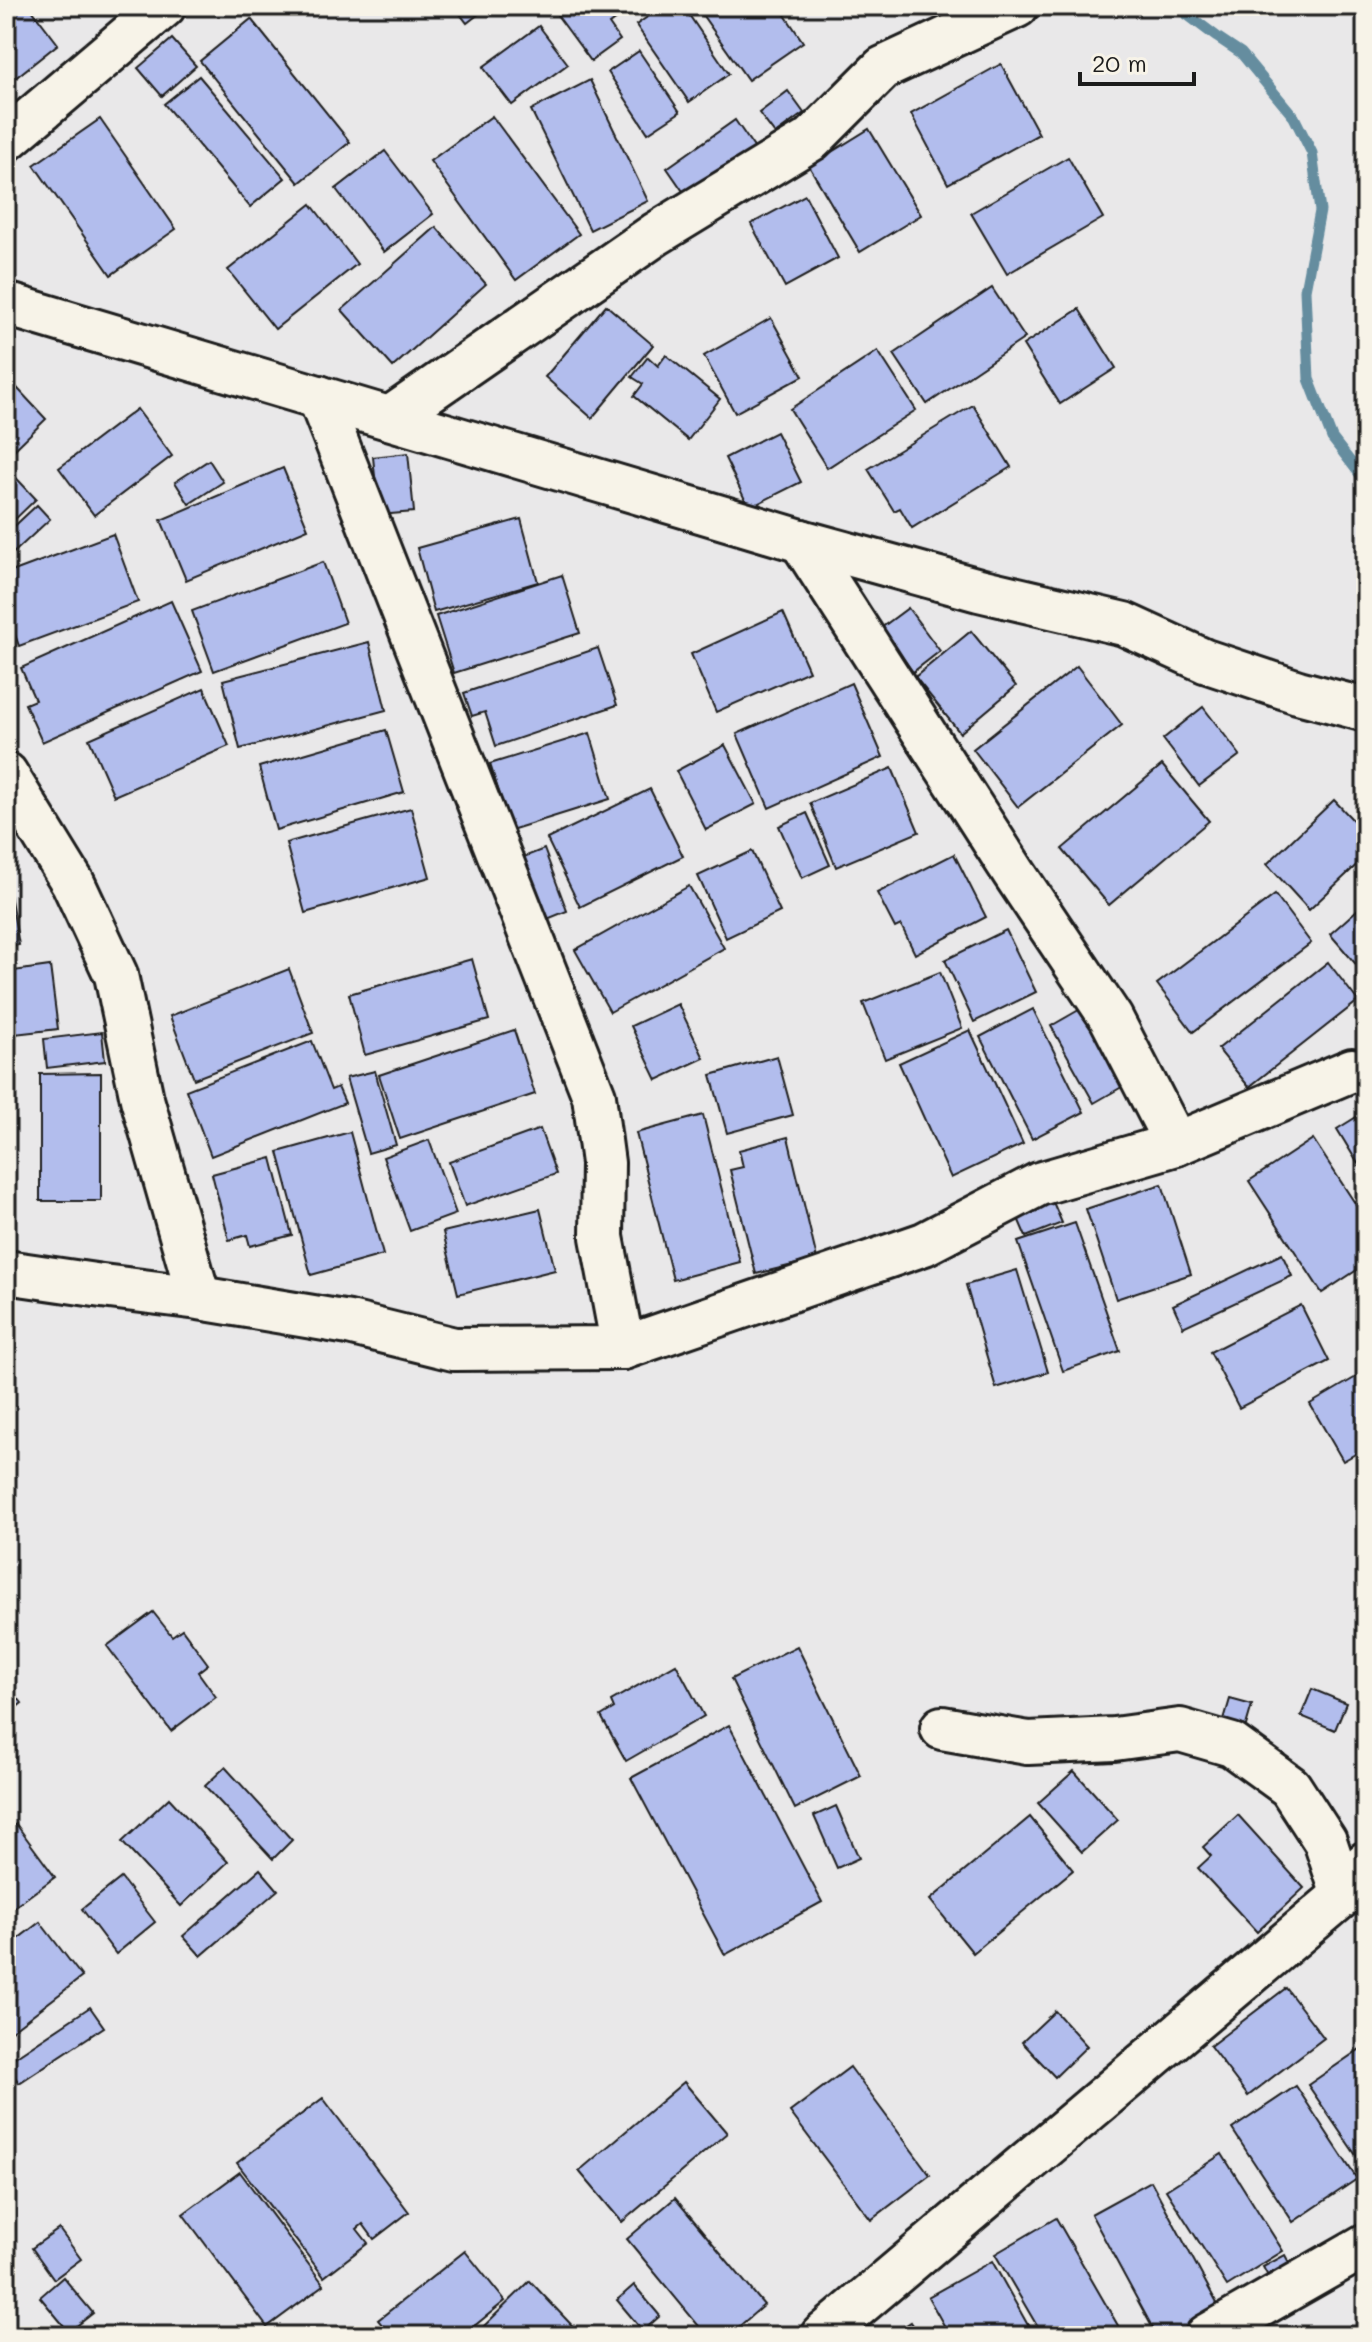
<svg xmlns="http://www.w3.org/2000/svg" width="1372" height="2342" font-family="Mali,sans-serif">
<rect width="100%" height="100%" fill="#e9e8e9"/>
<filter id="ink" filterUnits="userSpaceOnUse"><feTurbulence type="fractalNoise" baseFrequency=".0125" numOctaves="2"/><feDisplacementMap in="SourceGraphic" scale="16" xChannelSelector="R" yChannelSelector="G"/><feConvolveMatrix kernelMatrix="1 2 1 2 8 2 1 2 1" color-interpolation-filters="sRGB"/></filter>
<g filter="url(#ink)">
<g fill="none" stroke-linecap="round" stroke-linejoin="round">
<polyline stroke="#658d9f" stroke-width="11" points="1176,6 1217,37 1241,53 1294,117 1312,153 1320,211 1305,290 1309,379 1332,438 1366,482"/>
</g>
<g fill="#b2bded" stroke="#1c1c1c" stroke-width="2">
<polygon points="6,6 29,6 58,44 9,83 6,79"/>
<polygon points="454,6 489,6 467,23"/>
<polygon points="568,6 634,6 609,24 620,40 591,61 557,15"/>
<polygon points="663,6 683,6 729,74 689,102 636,25"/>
<polygon points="696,6 779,6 803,42 748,80"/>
<polygon points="251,19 350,142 299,183 200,61"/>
<polygon points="539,26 568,64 512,105 483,67"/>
<polygon points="172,39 196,66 162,96 138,68"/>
<polygon points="639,51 680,112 648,133 608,72"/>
<polygon points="1001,64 1039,134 948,184 911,114"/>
<polygon points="199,76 285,178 250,207 164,104"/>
<polygon points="590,80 648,201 590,230 531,110"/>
<polygon points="788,91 804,113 775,134 759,113"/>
<polygon points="492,116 579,234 516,280 430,161"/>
<polygon points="100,119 176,229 111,275 34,165"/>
<polygon points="735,120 755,149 687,197 667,168"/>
<polygon points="869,129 921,215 860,252 809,166"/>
<polygon points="385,151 433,214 384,252 336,189"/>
<polygon points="1068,157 1103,218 1007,274 971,213"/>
<polygon points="805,195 838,258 785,287 751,224"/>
<polygon points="311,204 357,264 275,329 228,270"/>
<polygon points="436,227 486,284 393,367 342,310"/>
<polygon points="992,288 1025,338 927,404 894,354"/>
<polygon points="606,305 653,345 592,418 545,377"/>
<polygon points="1079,309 1116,368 1060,404 1023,345"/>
<polygon points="771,318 803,376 735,413 704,356"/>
<polygon points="878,351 916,410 827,468 790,409"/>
<polygon points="666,355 720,399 688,440 634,396 643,384 632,377 648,357 658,366"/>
<polygon points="6,376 46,419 14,450 6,441"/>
<polygon points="973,405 1011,467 912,528 900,508 894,511 868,469"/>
<polygon points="137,409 172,456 94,515 59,468"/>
<polygon points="776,432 801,482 749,508 725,458"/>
<polygon points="408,453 414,512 379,515 373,457"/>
<polygon points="209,460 223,482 189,504 175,482"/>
<polygon points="6,467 36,499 6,528"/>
<polygon points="283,468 308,529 186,580 161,520"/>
<polygon points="37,505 50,519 6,560 6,534"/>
<polygon points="521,519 538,582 434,612 417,548"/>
<polygon points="113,534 138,602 19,646 6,609 6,574"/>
<polygon points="323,562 345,623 214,671 192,611"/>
<polygon points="562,575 580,633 454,673 436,616"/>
<polygon points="171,601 202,671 42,742 25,704 35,700 21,668"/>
<polygon points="908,608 940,651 913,672 881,628"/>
<polygon points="783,612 809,671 716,712 691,654"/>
<polygon points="971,631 1016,686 960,733 915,677"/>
<polygon points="369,642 386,710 240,749 223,680"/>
<polygon points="598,648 617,705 496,746 485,712 472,716 464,693"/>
<polygon points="1077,666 1122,725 1018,807 973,749"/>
<polygon points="851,683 883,757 769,808 737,734"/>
<polygon points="204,688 229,746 114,796 89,739"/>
<polygon points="1203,707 1240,755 1199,786 1163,739"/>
<polygon points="386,730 404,792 276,830 259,767"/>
<polygon points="590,733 610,799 511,830 490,764"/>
<polygon points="725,745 756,804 706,830 676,771"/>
<polygon points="1162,765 1209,821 1109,905 1062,849"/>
<polygon points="892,768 919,832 836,867 810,803"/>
<polygon points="650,789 683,856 580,907 547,839"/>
<polygon points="1334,800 1366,834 1366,856 1309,910 1267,864"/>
<polygon points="411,808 430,877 305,913 286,843"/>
<polygon points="807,813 830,865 802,878 779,826"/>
<polygon points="544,849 567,911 540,922 516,860"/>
<polygon points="752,851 780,912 726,938 698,876"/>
<polygon points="954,854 986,917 915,954 901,925 895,928 877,893"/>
<polygon points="6,872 19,945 6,947"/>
<polygon points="689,886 724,948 610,1012 575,950"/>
<polygon points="1275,895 1311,943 1193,1032 1157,984"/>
<polygon points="1366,902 1366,976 1330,934"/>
<polygon points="1006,930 1036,992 974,1022 945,960"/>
<polygon points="472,959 489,1020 365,1055 349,994"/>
<polygon points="1328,962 1358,1001 1249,1087 1218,1049"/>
<polygon points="50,966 58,1029 6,1035 6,972"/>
<polygon points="289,969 313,1033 194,1079 170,1016"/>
<polygon points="940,972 962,1028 885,1059 863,1003"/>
<polygon points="1091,1003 1134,1080 1094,1103 1051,1026"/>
<polygon points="678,1004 704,1058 657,1080 631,1026"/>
<polygon points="1033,1009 1084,1112 1032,1139 980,1037"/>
<polygon points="514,1030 535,1094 400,1139 379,1075"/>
<polygon points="970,1030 1023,1144 951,1178 899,1063"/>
<polygon points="102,1032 105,1061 47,1068 44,1039"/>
<polygon points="312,1041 331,1090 338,1087 345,1103 211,1156 186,1090"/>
<polygon points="777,1056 793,1115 727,1133 711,1075"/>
<polygon points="375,1071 396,1145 368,1153 346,1078"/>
<polygon points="101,1073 101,1201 40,1201 40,1074"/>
<polygon points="6,1088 8,1088 7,1181 6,1181"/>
<polygon points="1366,1111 1366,1177 1337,1129"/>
<polygon points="703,1115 740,1262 673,1280 636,1133"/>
<polygon points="540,1129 556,1174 465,1206 449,1162"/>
<polygon points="350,1132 383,1255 311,1275 278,1152"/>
<polygon points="788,1137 817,1259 756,1274 730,1170 743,1167 739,1150"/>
<polygon points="1313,1139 1366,1220 1366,1264 1322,1293 1249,1181"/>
<polygon points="429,1140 456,1214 410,1231 383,1157"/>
<polygon points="272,1158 292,1235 250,1246 247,1235 229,1240 212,1174"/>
<polygon points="1162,1184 1191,1274 1116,1299 1086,1209"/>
<polygon points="1053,1202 1062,1223 1026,1237 1017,1216"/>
<polygon points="540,1209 555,1270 458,1294 443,1232"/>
<polygon points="1075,1223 1120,1351 1063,1371 1018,1242"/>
<polygon points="1282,1254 1292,1276 1183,1327 1173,1305"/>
<polygon points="1017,1270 1048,1372 996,1388 966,1285"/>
<polygon points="1301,1305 1329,1361 1239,1408 1210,1352"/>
<polygon points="1363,1373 1366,1378 1366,1448 1343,1461 1310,1404"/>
<polygon points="153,1612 172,1636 182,1629 208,1664 198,1672 216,1697 171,1731 107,1646"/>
<polygon points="797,1646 861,1776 795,1809 731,1679"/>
<polygon points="676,1664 704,1716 626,1761 601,1716 614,1708 611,1701"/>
<polygon points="6,1683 22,1703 6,1716"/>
<polygon points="1312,1689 1346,1703 1335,1730 1301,1716"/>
<polygon points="1230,1699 1252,1705 1245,1729 1223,1723"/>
<polygon points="729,1725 822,1902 725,1955 631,1778"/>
<polygon points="225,1767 292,1840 273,1859 205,1786"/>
<polygon points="1074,1771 1118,1820 1082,1852 1038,1803"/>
<polygon points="169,1798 228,1862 181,1906 122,1842"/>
<polygon points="836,1806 859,1858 837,1868 814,1816"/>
<polygon points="1238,1815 1304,1888 1257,1932 1198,1868 1211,1856 1203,1847"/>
<polygon points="1030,1817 1073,1870 973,1953 930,1900"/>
<polygon points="16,1824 55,1877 6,1913 6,1832"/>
<polygon points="260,1869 278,1890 201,1956 183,1936"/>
<polygon points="121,1878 155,1922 116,1954 82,1909"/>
<polygon points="40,1922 82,1977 6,2035 6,1948"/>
<polygon points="1286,1988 1324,2038 1248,2096 1210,2046"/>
<polygon points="90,2007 104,2027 19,2083 6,2063"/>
<polygon points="1055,2011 1087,2046 1055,2077 1022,2042"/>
<polygon points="1366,2045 1366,2170 1308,2085"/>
<polygon points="850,2067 930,2175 871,2220 790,2112"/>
<polygon points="684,2082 727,2133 622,2222 579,2171"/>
<polygon points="1296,2086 1357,2179 1293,2222 1232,2129"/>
<polygon points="323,2098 409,2212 374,2239 363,2224 357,2229 368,2243 324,2277 237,2163"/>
<polygon points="1222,2154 1283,2251 1227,2286 1166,2190"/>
<polygon points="240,2172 324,2285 267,2327 183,2214"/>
<polygon points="1151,2181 1220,2309 1170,2336 1157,2336 1091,2214"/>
<polygon points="675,2198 764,2305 728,2336 707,2336 627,2239"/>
<polygon points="1056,2218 1124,2336 1043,2336 995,2254"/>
<polygon points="59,2229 81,2259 54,2279 32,2248"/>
<polygon points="465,2251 505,2301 462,2336 382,2336 379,2331 384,2327 378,2320"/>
<polygon points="1285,2255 1293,2270 1271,2282 1263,2267"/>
<polygon points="992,2261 1034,2336 950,2336 928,2297"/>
<polygon points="63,2277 93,2313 69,2332 40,2297"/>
<polygon points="530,2281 582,2336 493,2336 484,2326"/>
<polygon points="634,2285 660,2316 643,2331 617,2300"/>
<polygon points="911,2322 920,2336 889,2336"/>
</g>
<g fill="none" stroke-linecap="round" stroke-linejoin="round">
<g stroke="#1c1c1c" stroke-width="48">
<g id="minor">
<polyline points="6,140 164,6"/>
<polyline points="6,304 801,541 979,590 1124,624 1205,661 1298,692 1366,710"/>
<polyline points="319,397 594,1096 603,1163 602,1237 623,1348"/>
<polyline points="390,418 656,234 812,139 883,68 1017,6"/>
<polyline points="801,541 1014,873 1111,1018 1176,1144"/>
<polyline points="6,774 73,883 116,975 142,1099 199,1298"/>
<polyline points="6,1272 102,1286 199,1298 349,1323 454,1349 623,1348 924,1244 1039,1184 1176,1144 1352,1070"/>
<polyline points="942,1728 1028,1743 1114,1739 1180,1730 1232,1745 1290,1787 1325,1841 1343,1895"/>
<polyline points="822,2336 1343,1895 1366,1863"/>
<polyline points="1207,2336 1366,2245"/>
</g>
</g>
<use href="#minor" stroke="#f7f3e8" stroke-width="42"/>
</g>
</g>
<rect width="1372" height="2342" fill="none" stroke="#f7f3e8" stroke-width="32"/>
<rect x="16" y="16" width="1340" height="2310" fill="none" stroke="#1c1c1c" stroke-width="3" filter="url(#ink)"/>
<path d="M1080 72v12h114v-12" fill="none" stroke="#1c1c1c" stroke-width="4"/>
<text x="1092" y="72" font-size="24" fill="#1c1c1c" stroke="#f7f3e8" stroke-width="6" paint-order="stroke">20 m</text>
</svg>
